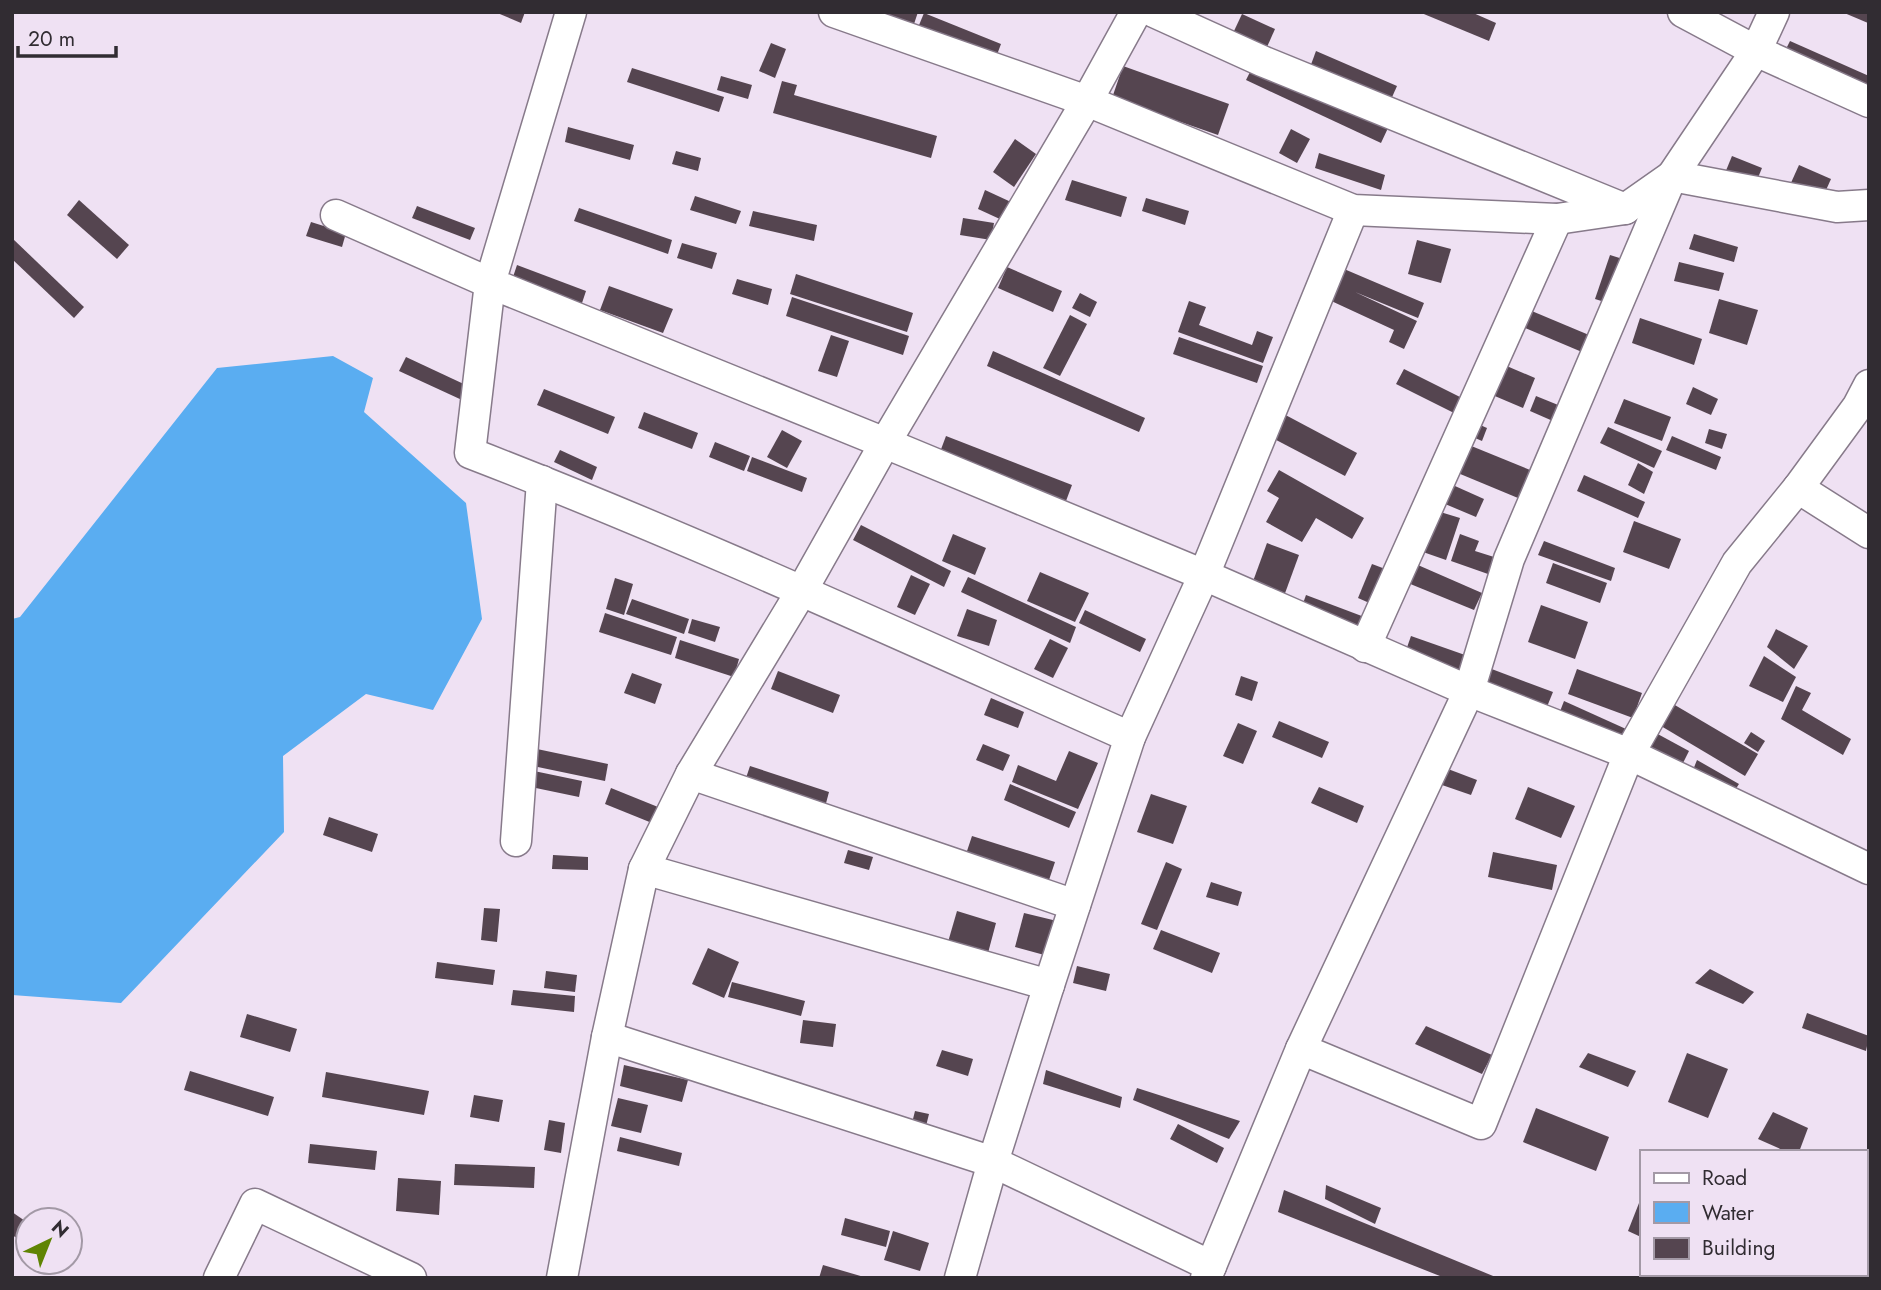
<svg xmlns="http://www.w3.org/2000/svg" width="1881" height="1290" font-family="Jost,sans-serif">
<rect width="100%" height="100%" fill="#efe1f3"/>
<polygon fill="#5aadf1" points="333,356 373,378 364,412 466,503 482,619 433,710 366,694 283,756 284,832 121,1003 12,995 12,619 20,617 217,368"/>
<g fill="#554550">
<polygon points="495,12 525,12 521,23"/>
<polygon points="860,12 918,12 912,30"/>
<polygon points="1419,12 1471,12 1496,23 1489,41"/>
<polygon points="1842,12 1869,12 1869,21 1868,23"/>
<polygon points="924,13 1001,44 995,60 917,30"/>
<polygon points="1242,14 1275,29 1267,47 1234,31"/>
<polygon points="1790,41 1869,76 1869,101 1780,61"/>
<polygon points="771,43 786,49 775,78 759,71"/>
<polygon points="1316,51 1397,86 1389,104 1309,70"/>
<polygon points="1123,66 1229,104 1218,135 1112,98"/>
<polygon points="1253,66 1388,128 1381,143 1246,80"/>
<polygon points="632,68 724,97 719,112 627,82"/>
<polygon points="721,76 752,85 748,99 717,90"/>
<polygon points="782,81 797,85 794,95 937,136 931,158 773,113"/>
<polygon points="568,127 634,145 630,160 565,142"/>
<polygon points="1291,129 1310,139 1297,163 1279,153"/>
<polygon points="1015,139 1036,154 1014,187 993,172"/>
<polygon points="676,151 701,158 698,171 672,164"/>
<polygon points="1319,153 1385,175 1381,190 1315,168"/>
<polygon points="1732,156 1762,168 1755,185 1725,173"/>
<polygon points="1799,165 1831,179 1822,199 1790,185"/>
<polygon points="1072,180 1127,197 1121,217 1065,200"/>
<polygon points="985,190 1011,202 1002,220 978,209"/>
<polygon points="695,196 741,211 736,224 690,210"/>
<polygon points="1146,198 1189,211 1185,225 1142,211"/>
<polygon points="79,200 129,245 117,259 67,215"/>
<polygon points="417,206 475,228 470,240 412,218"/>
<polygon points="579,208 672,240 668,254 574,221"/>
<polygon points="753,211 817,225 814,241 749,226"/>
<polygon points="963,218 994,223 991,240 960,235"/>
<polygon points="311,222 346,233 342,247 306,236"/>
<polygon points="1694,234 1738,247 1734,262 1689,249"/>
<polygon points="12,238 84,307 74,318 12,259"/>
<polygon points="1417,240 1451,249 1441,283 1408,274"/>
<polygon points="682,243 717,253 712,269 677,258"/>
<polygon points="1610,255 1626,260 1611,304 1595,299"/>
<polygon points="1679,262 1724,273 1719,291 1674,281"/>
<polygon points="517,265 586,291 581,306 512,280"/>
<polygon points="1337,266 1424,303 1418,318 1355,292 1417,321 1404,349 1389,342 1394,330 1327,299"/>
<polygon points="1007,267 1062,291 1053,312 998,288"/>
<polygon points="796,274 913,313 907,332 790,294"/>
<polygon points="737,279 772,289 768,305 732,294"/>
<polygon points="609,286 673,309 663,333 600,310"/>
<polygon points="1080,293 1097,302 1090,317 1072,308"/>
<polygon points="792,297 909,336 903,355 786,316"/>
<polygon points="1719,299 1758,310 1747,345 1709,333"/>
<polygon points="1189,301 1206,307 1199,325 1252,345 1257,331 1273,337 1263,363 1178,332"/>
<polygon points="1520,306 1589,335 1582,352 1513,323"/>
<polygon points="1070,315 1087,324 1060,376 1043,368"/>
<polygon points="1640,318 1702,339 1694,365 1632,343"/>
<polygon points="831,335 849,341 837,377 818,371"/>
<polygon points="1179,337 1263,366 1257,383 1173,354"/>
<polygon points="993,351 1145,418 1139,432 987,366"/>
<polygon points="406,357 468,386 462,400 399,371"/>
<polygon points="1495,361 1535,378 1523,408 1483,391"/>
<polygon points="1404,369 1462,398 1454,413 1396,384"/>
<polygon points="1693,387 1718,399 1711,415 1686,404"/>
<polygon points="544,389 615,417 608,434 537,405"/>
<polygon points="1536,396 1568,409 1562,425 1530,411"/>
<polygon points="1624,399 1671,417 1662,441 1614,423"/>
<polygon points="1278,411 1357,453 1345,476 1265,434"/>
<polygon points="644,412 698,433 692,449 638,428"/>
<polygon points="1471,421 1487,428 1482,441 1466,434"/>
<polygon points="1608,427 1662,451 1654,468 1600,443"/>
<polygon points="1709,429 1727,434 1722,449 1705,443"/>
<polygon points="782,430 802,441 787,468 767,457"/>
<polygon points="946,436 1072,485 1066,501 940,452"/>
<polygon points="1672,436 1721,457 1716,470 1666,450"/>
<polygon points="715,442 750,456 744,471 709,457"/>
<polygon points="1464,443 1530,470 1518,498 1453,471"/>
<polygon points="560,450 597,467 592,480 554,462"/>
<polygon points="752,457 807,478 802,492 747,471"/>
<polygon points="1638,463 1653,472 1644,494 1628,485"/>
<polygon points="1279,470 1364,518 1352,539 1316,518 1302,542 1266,522 1279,498 1267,491"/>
<polygon points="1584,475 1645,502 1638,518 1577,491"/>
<polygon points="1446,482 1484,499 1476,517 1438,501"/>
<polygon points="1437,511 1460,518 1446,560 1423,552"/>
<polygon points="1634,521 1681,539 1669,569 1623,552"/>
<polygon points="861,525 951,571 944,587 853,540"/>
<polygon points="953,534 986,548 975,575 942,561"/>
<polygon points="1460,534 1479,541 1475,551 1494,557 1488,574 1451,561"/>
<polygon points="1544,541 1615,568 1611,581 1538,555"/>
<polygon points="1267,543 1299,555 1284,596 1252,584"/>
<polygon points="1411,562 1482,593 1474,610 1403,581"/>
<polygon points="1553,563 1607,583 1600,603 1546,583"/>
<polygon points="1372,564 1388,570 1374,605 1358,598"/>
<polygon points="1040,572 1089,593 1075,622 1027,601"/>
<polygon points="911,575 930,584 915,615 897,607"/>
<polygon points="968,577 1076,627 1070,643 961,592"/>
<polygon points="615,578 633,584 624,615 606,609"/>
<polygon points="1306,595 1367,618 1360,635 1300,612"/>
<polygon points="632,599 689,619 684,634 626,614"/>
<polygon points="1541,605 1588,622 1575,659 1528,642"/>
<polygon points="967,609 997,620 989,646 957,636"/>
<polygon points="1085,610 1146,639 1140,652 1079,623"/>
<polygon points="605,613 677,637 671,655 599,632"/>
<polygon points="692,619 720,627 715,642 688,633"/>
<polygon points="1776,629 1808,646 1794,669 1767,647"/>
<polygon points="1411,636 1465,655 1458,676 1404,656"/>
<polygon points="1050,639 1068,648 1053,678 1034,669"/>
<polygon points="680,640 739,659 734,677 675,658"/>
<polygon points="1764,656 1796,677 1783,702 1749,686"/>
<polygon points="1489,668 1553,692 1542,719 1479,696"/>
<polygon points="1577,669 1642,693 1633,718 1568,694"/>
<polygon points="778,671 840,695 833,713 771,689"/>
<polygon points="632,673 662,684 655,704 624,693"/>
<polygon points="1241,676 1258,682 1252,701 1235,695"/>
<polygon points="1796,686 1811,693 1802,710 1851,739 1843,755 1781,719"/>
<polygon points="991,698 1024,712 1018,728 984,715"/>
<polygon points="1564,701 1626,729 1621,742 1559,714"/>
<polygon points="1668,701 1758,754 1745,776 1656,723"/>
<polygon points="1279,721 1329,742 1322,758 1272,737"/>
<polygon points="1238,723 1257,731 1243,764 1223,756"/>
<polygon points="1654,732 1689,751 1680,769 1645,750"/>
<polygon points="1751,732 1765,741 1758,752 1744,743"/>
<polygon points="983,744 1010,755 1003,771 976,760"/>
<polygon points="537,749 608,764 605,781 533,766"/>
<polygon points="1069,751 1098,763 1078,809 1012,782 1018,765 1056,781"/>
<polygon points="1697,760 1739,784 1731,796 1691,775"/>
<polygon points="750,766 829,792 825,807 745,781"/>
<polygon points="1448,769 1477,780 1471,795 1442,785"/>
<polygon points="534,771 582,781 579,797 531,787"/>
<polygon points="1010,784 1076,812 1069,828 1004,800"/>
<polygon points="1319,787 1364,806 1357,823 1311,803"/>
<polygon points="1528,787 1575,806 1561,838 1515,819"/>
<polygon points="611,788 658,807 652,823 605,804"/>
<polygon points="1151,794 1187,806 1173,844 1137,832"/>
<polygon points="329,817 378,834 372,852 323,835"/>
<polygon points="972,836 1055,862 1048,883 965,857"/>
<polygon points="848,850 873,857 869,870 844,863"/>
<polygon points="1493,852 1557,865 1552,890 1488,877"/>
<polygon points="553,855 588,857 588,870 552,869"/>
<polygon points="1166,862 1182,869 1157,930 1141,924"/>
<polygon points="1211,882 1242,892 1238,906 1206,897"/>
<polygon points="484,908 500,909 497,942 481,940"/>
<polygon points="957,911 996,923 988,953 948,942"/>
<polygon points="1024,913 1057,921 1048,956 1015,947"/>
<polygon points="1161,930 1220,953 1212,973 1153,949"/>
<polygon points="708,948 739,962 724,998 692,984"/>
<polygon points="437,962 495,970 493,985 435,978"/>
<polygon points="1077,966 1110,974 1106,991 1073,983"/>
<polygon points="1710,969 1754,992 1743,1004 1695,983"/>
<polygon points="546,971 577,975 575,992 544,988"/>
<polygon points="732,982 805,1001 801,1016 728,997"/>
<polygon points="513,990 575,996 574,1012 511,1005"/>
<polygon points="1807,1013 1869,1036 1866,1051 1802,1028"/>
<polygon points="247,1014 297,1029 290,1052 240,1037"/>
<polygon points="803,1020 836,1024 833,1047 800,1043"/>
<polygon points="1426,1026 1492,1055 1482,1074 1415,1044"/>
<polygon points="942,1050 973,1059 968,1076 936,1066"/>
<polygon points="1588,1053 1636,1071 1628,1087 1579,1067"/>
<polygon points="1687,1053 1728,1069 1708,1118 1668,1102"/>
<polygon points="624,1065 688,1080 682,1102 620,1086"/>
<polygon points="1046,1070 1122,1097 1120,1108 1043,1084"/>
<polygon points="190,1071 274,1097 268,1116 184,1090"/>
<polygon points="326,1072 429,1091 424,1115 322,1097"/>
<polygon points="1137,1088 1240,1121 1229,1139 1133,1100"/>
<polygon points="474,1095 503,1100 499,1122 470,1117"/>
<polygon points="618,1098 648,1105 641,1133 611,1126"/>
<polygon points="1536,1108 1609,1137 1596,1171 1523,1142"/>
<polygon points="915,1111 929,1114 925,1130 911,1127"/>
<polygon points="1773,1112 1808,1128 1799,1152 1787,1152 1758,1139"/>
<polygon points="549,1120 565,1123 561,1153 544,1150"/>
<polygon points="1178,1124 1224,1148 1217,1163 1170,1139"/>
<polygon points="620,1137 682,1153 679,1166 617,1151"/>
<polygon points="310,1144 377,1151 375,1170 308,1163"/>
<polygon points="455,1164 535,1167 534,1188 454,1185"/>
<polygon points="398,1178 441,1181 439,1215 396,1211"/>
<polygon points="1326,1185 1381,1208 1375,1224 1325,1199"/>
<polygon points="1284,1190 1498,1278 1445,1278 1278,1212"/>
<polygon points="1641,1198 1641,1237 1628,1231"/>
<polygon points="12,1212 28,1223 28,1245 12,1235"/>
<polygon points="845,1218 890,1231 886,1247 841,1235"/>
<polygon points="893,1231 929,1243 920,1271 884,1260"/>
<polygon points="823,1265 864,1277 864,1278 819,1278"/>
<polygon points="1834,1274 1850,1274 1858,1278 1833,1278"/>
</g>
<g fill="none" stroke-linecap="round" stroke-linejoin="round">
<g stroke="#877a8a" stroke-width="33">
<g id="minor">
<path d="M571 12 490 283 470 453C693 539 911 640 1130 737"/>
<polyline points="834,12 1087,101 1353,210 1557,219 1625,209 1672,176 1837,207 1869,205"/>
<polyline points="1154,12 1262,61 1625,209"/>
<polyline points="1683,12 1756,51 1869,102"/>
<polyline points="336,215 490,283 885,443 1204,575 1469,691 1629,754 1869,869"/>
<polyline points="1798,488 1869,533"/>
<polyline points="1365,647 1557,219"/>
<polyline points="691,774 1075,905"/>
<polyline points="516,841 542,481"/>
<polyline points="644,869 1049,985"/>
<polyline points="607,1037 993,1162 1211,1266"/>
<polyline points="1301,1049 1481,1124 1629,754 1737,563 1798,488 1858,406 1869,385"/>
<polyline points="219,1278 255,1204 411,1278"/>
<polyline points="562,1278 607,1037 644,869 691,774 801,592 885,443 1087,101 1136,12"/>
<polyline points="960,1278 993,1162 1049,985 1130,737 1204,575 1353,210"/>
<polyline points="1206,1278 1301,1049 1469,691 1509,559 1672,176 1756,51 1774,12"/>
</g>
</g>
<use href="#minor" stroke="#fff" stroke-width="30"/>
</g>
<rect width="1881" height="1290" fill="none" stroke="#312c32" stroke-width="28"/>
<rect x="1640" y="1150" width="228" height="126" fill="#efe1f3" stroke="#a399a6" stroke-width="2"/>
<rect x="1654" y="1173" width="35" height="10" fill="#ffffff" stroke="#a399a6" stroke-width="2"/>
<text x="1702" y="1185" font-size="21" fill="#312c32">Road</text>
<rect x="1654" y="1202" width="35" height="21" fill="#5aadf1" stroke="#a399a6" stroke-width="2"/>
<text x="1702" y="1220" font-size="21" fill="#312c32">Water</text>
<rect x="1654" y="1238" width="35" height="21" fill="#554550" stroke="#a399a6" stroke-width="2"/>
<text x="1702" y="1255" font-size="21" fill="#312c32">Building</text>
<g transform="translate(49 1241) rotate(43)"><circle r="33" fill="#efe1f3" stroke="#a399a6" stroke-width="2"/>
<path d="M0-5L12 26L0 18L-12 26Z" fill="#5f8403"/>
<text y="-10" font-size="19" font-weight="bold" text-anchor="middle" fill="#312c32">N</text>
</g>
<path d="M18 46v10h98v-10" fill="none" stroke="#312c32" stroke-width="3.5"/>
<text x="28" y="46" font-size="21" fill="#312c32" stroke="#efe1f3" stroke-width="5" paint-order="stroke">20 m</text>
</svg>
